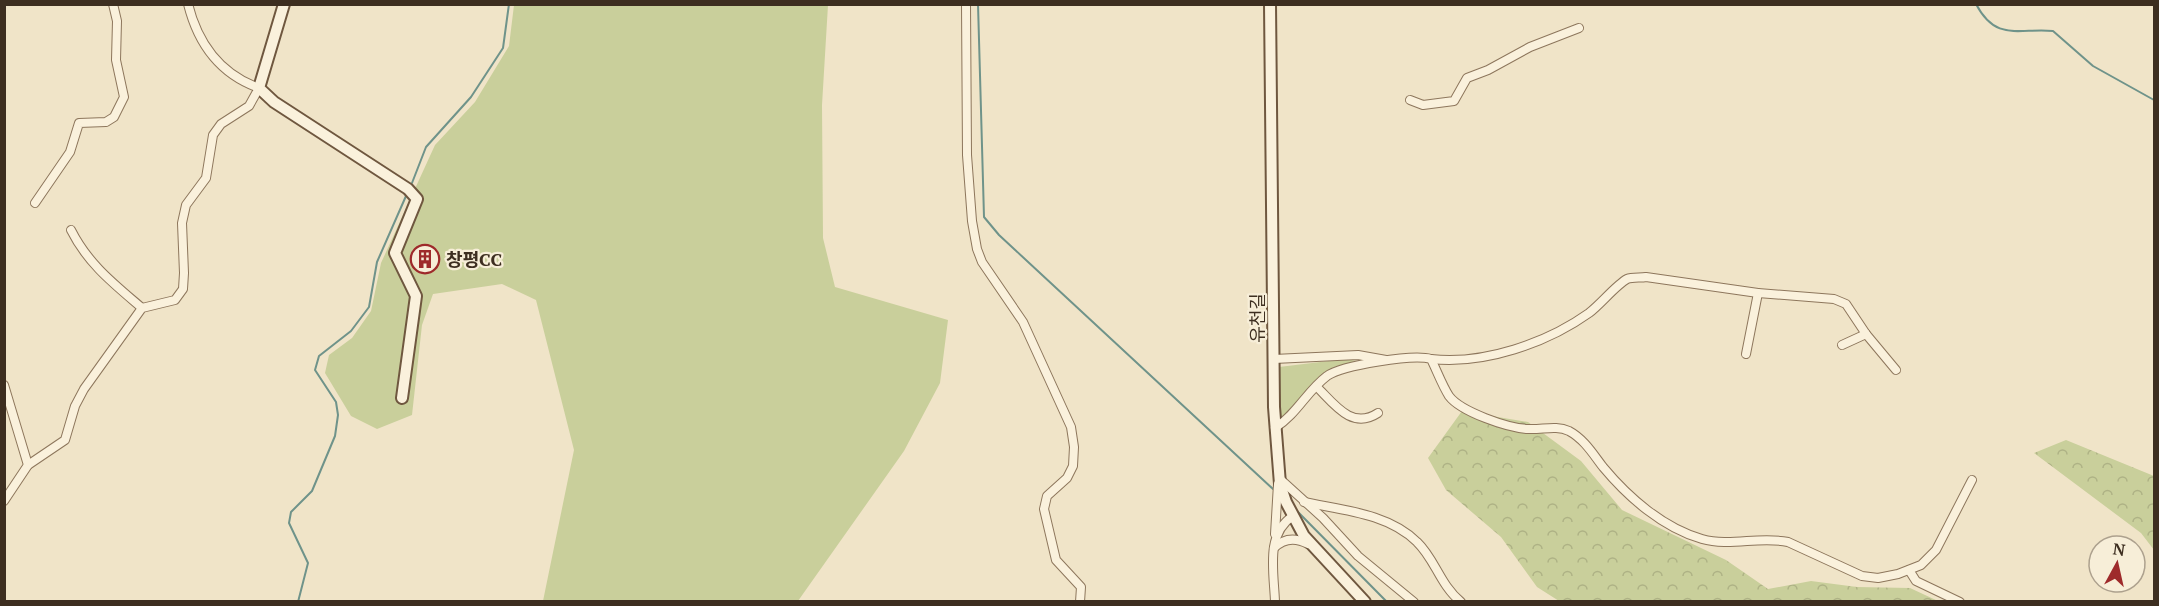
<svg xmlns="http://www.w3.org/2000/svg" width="2159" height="606" font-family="'PT Serif','Noto Sans KR',serif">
<defs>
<pattern id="forest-crowns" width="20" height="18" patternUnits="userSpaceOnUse" patternTransform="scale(1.5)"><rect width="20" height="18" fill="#c9cf9b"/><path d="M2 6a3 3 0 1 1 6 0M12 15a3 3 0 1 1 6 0" fill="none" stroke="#aeb285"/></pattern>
</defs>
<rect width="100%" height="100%" fill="#f0e4c8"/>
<g fill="#c9cf9b">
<polygon points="514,5 828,5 822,105 823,238 835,287 948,320 940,383 904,451 798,601 543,601 574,450 536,300 502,284 433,294 422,325 412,415 377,429 351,416 325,373 329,355 352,338 371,311 381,263 435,145 475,102 509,46"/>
<polygon points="1345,359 1363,362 1332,369 1290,413 1279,421 1279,367"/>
</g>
<g fill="url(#forest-crowns)">
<polygon points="1462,411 1528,422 1581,461 1622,510 1726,560 1768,589 1811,581 1857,587 1910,588 1938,601 1559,601 1537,587 1501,537 1446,490 1428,458"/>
<polygon points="2066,440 2154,476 2154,550 2141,533 2034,453"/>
</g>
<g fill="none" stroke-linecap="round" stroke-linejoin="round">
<g stroke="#6f938a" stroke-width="2">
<polyline points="978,4 984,217 999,235 1273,489"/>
<path d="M1976 4C1996 42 2018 28 2053 31L2093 66 2154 100"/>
<polyline points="412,183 426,147 471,97 503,48 509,4"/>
<polyline points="1296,510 1387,602"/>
<polyline points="298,602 308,563 289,523 291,512 312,491 335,436 338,415 336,402 315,370 319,356 351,331 369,307 377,262 406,196"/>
</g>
<g stroke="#8d765c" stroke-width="10">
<g id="street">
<polyline points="966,4 967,155 972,221 977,249 982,262 1023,322 1071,427 1074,447 1073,466 1067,478 1047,496 1044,509 1056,560 1081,587 1080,602"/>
<polyline points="1410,100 1423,105 1454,101 1467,78 1488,70 1530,47 1579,28"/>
<polyline points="35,203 70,152 79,123 106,122 114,117 124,97 116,60 117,21 113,4"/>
<path d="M71 230C88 264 114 284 142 308"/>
<polyline points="1842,345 1866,334"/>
<polyline points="1746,354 1758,293"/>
<polyline points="1274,359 1358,355 1386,360"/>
<path d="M1431 359C1484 365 1547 343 1589 313 1601 304 1616 285 1627 279 1632 277 1641 278 1646 277L1758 293 1834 299 1846 304 1866 334 1896 370"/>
<polyline points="4,385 28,465 4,501"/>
<path d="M1317 387C1335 405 1352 430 1378 413"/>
<path d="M1275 428C1297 414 1307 391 1327 376 1343 365 1413 354 1431 359 1437 371 1442 385 1449 396 1461 412 1508 428 1528 429 1542 430 1556 425 1569 431 1584 439 1593 454 1603 467 1628 497 1663 528 1702 539 1730 547 1759 536 1788 542L1862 576 1878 578 1898 574 1921 565 1936 550 1972 480"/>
<path d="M28 465 65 440 75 406 84 389 142 308 175 300 183 289 184 273 182 223 186 205 206 178 213 135 221 124 249 106 259 88C220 74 198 44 188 4"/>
<polyline points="1280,479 1323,518 1358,556 1414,602"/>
<path d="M1304 502C1341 510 1388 513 1417 542 1435 559 1440 585 1461 602"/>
<polyline points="1275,534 1278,484"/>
<path d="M1274 548C1284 538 1295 537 1308 544"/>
<polyline points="1909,570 1916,581 1960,602"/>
<path d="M1275 602C1274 572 1265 534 1293 516"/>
</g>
</g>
<g stroke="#6f573f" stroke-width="14">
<g id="secondary">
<polyline points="284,4 259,88 274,102 408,189 417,199 395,253 416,296 402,398"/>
<polyline points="1270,4 1274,407 1280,484 1286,502 1304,536 1365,602"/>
</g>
</g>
<use href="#street" stroke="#faf1dc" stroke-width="8"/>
<use href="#secondary" stroke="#faf1dc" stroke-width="10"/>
</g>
<defs>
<g id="building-ring" transform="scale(1.5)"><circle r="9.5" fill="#f7eed8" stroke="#9e2a2b" stroke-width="1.5"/><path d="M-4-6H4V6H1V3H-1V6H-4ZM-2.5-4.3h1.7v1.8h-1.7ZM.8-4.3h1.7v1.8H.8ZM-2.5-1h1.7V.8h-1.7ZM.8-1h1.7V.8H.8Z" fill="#9e2a2b"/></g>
</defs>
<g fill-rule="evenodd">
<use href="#building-ring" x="425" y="259"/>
</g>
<g text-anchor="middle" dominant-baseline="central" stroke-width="4.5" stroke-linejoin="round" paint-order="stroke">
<g font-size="18" font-weight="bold" fill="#3d2e20" stroke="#f7eed8" text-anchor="start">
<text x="446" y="259">창평CC</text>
</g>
<g font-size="18" fill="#3d2e20" stroke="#f7eed8">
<text transform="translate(1257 318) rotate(-90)">유천길</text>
</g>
</g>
<rect width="2159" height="606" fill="none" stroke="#3d2e20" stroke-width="12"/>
<g transform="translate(2117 564) rotate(8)"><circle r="28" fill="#f7eed8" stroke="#ada18e" stroke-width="1.5"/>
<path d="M0-4.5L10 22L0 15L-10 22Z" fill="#9e2a2b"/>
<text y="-9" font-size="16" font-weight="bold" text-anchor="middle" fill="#3d2e20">N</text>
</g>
</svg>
